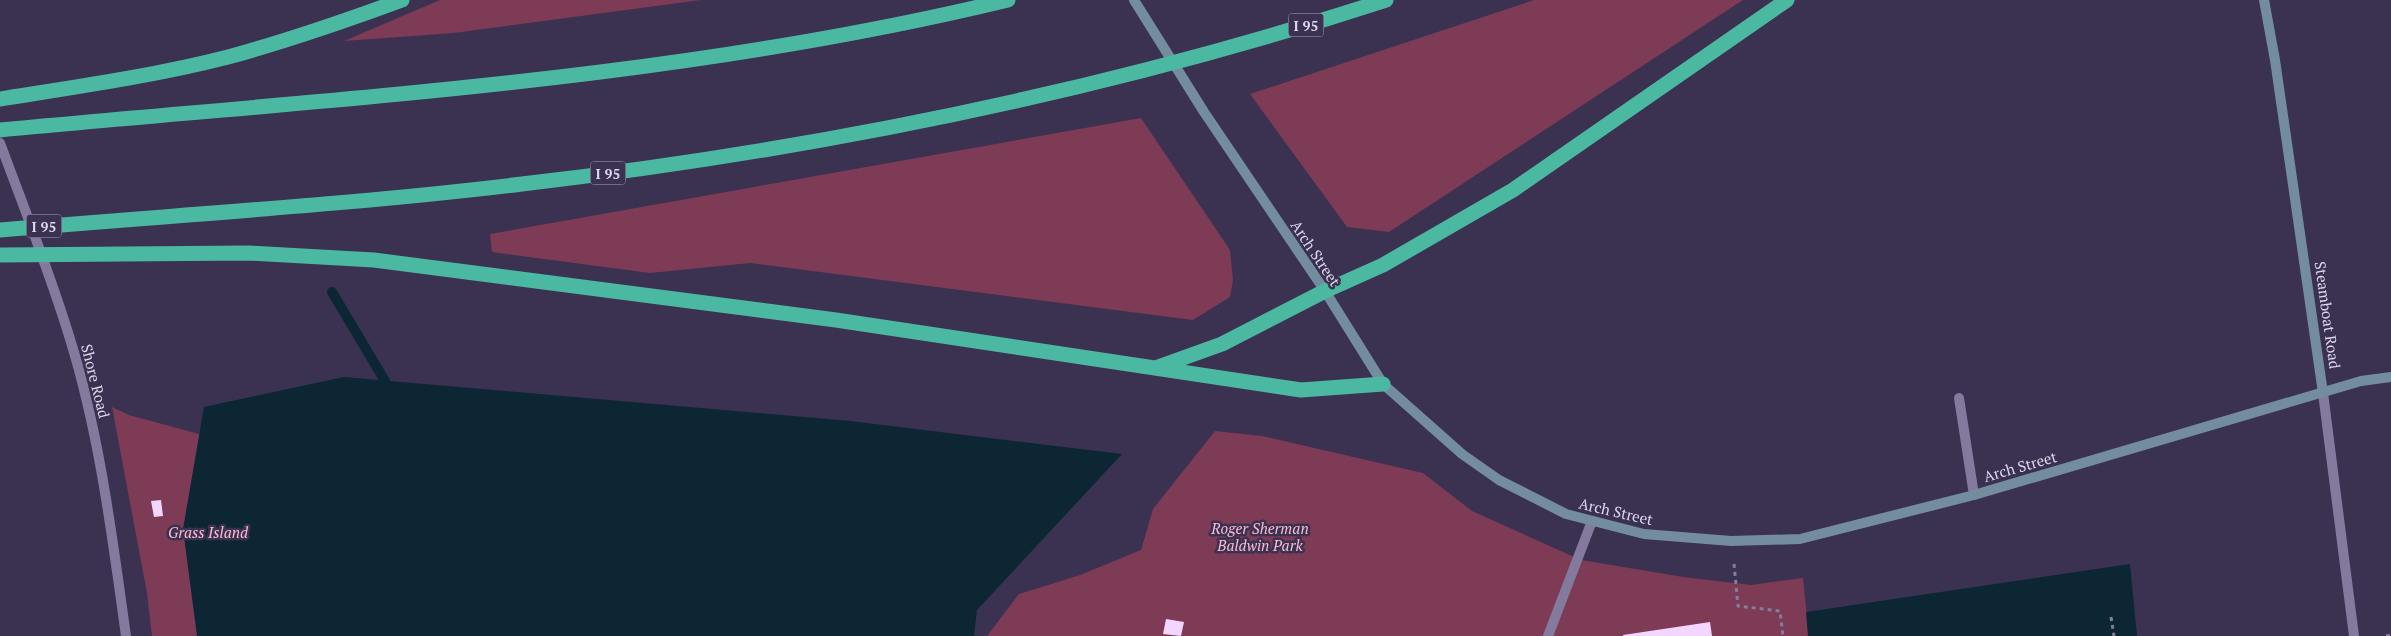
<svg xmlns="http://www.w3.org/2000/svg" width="2391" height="636" font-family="'PT Serif',serif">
<rect width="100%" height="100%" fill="#3b3151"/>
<g fill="#7d3b55">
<polygon points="440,0 701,0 454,33 344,41"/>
<polygon points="1534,0 1743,0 1389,232 1347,227 1250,94"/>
<polygon points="1141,118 1230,250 1233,280 1230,297 1193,320 750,263 650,273 492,252 490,234"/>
<polygon points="112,407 129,415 221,440 254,636 152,636 147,593"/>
<polygon points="1215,431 1262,436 1423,473 1472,511 1581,560 1683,577 1751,585 1803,578 1809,636 987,636 1019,594 1080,575 1141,550 1153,509"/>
</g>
<g fill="#0c2634">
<polygon points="344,377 850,421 1122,454 977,610 974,636 197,636 183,529 204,407"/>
<polygon points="2130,564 2137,636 1808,636 1806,612"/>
</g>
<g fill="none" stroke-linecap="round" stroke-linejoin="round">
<polyline stroke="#0c2634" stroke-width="10" points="332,292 385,381"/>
</g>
<g fill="#f3d6fe">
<polygon points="161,500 163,516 154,517 151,501"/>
<polygon points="1166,619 1184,622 1181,636 1163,634"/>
<polygon points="1710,622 1712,636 1623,636 1623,635"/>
</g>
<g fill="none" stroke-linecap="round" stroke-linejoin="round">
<g stroke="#857e98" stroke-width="3" stroke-dasharray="4 4" stroke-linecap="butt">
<polyline points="1734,564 1738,606 1780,611 1783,636"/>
<polyline points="2111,617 2114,636"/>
<polyline points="2386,636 2391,635"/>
</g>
<g stroke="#847a9e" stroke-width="10">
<polyline points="1959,398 1974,495"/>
<polyline points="1548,636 1592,521"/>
</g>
<g stroke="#847a9e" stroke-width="10">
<path d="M0 143C24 208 50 273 70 339 100 436 112 536 126 636"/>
<polyline points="2323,393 2354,636"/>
</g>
<g stroke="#738d9f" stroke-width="10">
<polyline points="1134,0 1204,112 1325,291 1383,384 1462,454 1499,480 1566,514 1644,534 1731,541 1800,539 1974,495 2361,381 2391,377"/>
<polyline points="2264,0 2275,60 2323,393"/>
</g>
<g stroke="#4bb9a1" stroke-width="15">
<path d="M0 99C76 87 154 76 228 57 287 41 345 21 402 0"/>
<path d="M0 130C337 98 678 80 1008 0"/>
<path d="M0 230C174 215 349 205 522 184 814 150 1107 91 1386 0"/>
<polyline points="0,255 249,253 374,260 836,320 1301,390 1383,384"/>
<polyline points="1158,367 1222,344 1325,291 1383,265 1513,190 1787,0"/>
</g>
</g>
<g text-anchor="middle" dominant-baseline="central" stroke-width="5" stroke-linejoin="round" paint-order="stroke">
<g fill="#3b3151" stroke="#aca5bd" stroke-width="1">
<rect x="1288.5" y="13.5" width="35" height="23" rx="4"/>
<rect x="590.5" y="161.5" width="35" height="23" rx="4"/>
<rect x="26.5" y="214.5" width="35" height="23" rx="4"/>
</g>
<g font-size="14" font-weight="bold" fill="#dcd7eb">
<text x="1306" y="25">I 95</text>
<text x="608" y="173">I 95</text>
<text x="44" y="226">I 95</text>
</g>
<g font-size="15" fill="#dcd7eb" stroke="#3b3151">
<text transform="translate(1316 253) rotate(56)">Arch Street</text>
<text transform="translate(2328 315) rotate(82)">Steamboat Road</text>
<text transform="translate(96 381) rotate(76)">Shore Road</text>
<text transform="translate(2020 466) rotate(-16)">Arch Street</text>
<text transform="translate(1616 511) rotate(13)">Arch Street</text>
</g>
<g font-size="15" font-style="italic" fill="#febcd2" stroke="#3b3151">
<text x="1260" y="528">Roger Sherman<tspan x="1260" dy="17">Baldwin Park</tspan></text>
<text x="208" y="532">Grass Island</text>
</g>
</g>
</svg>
